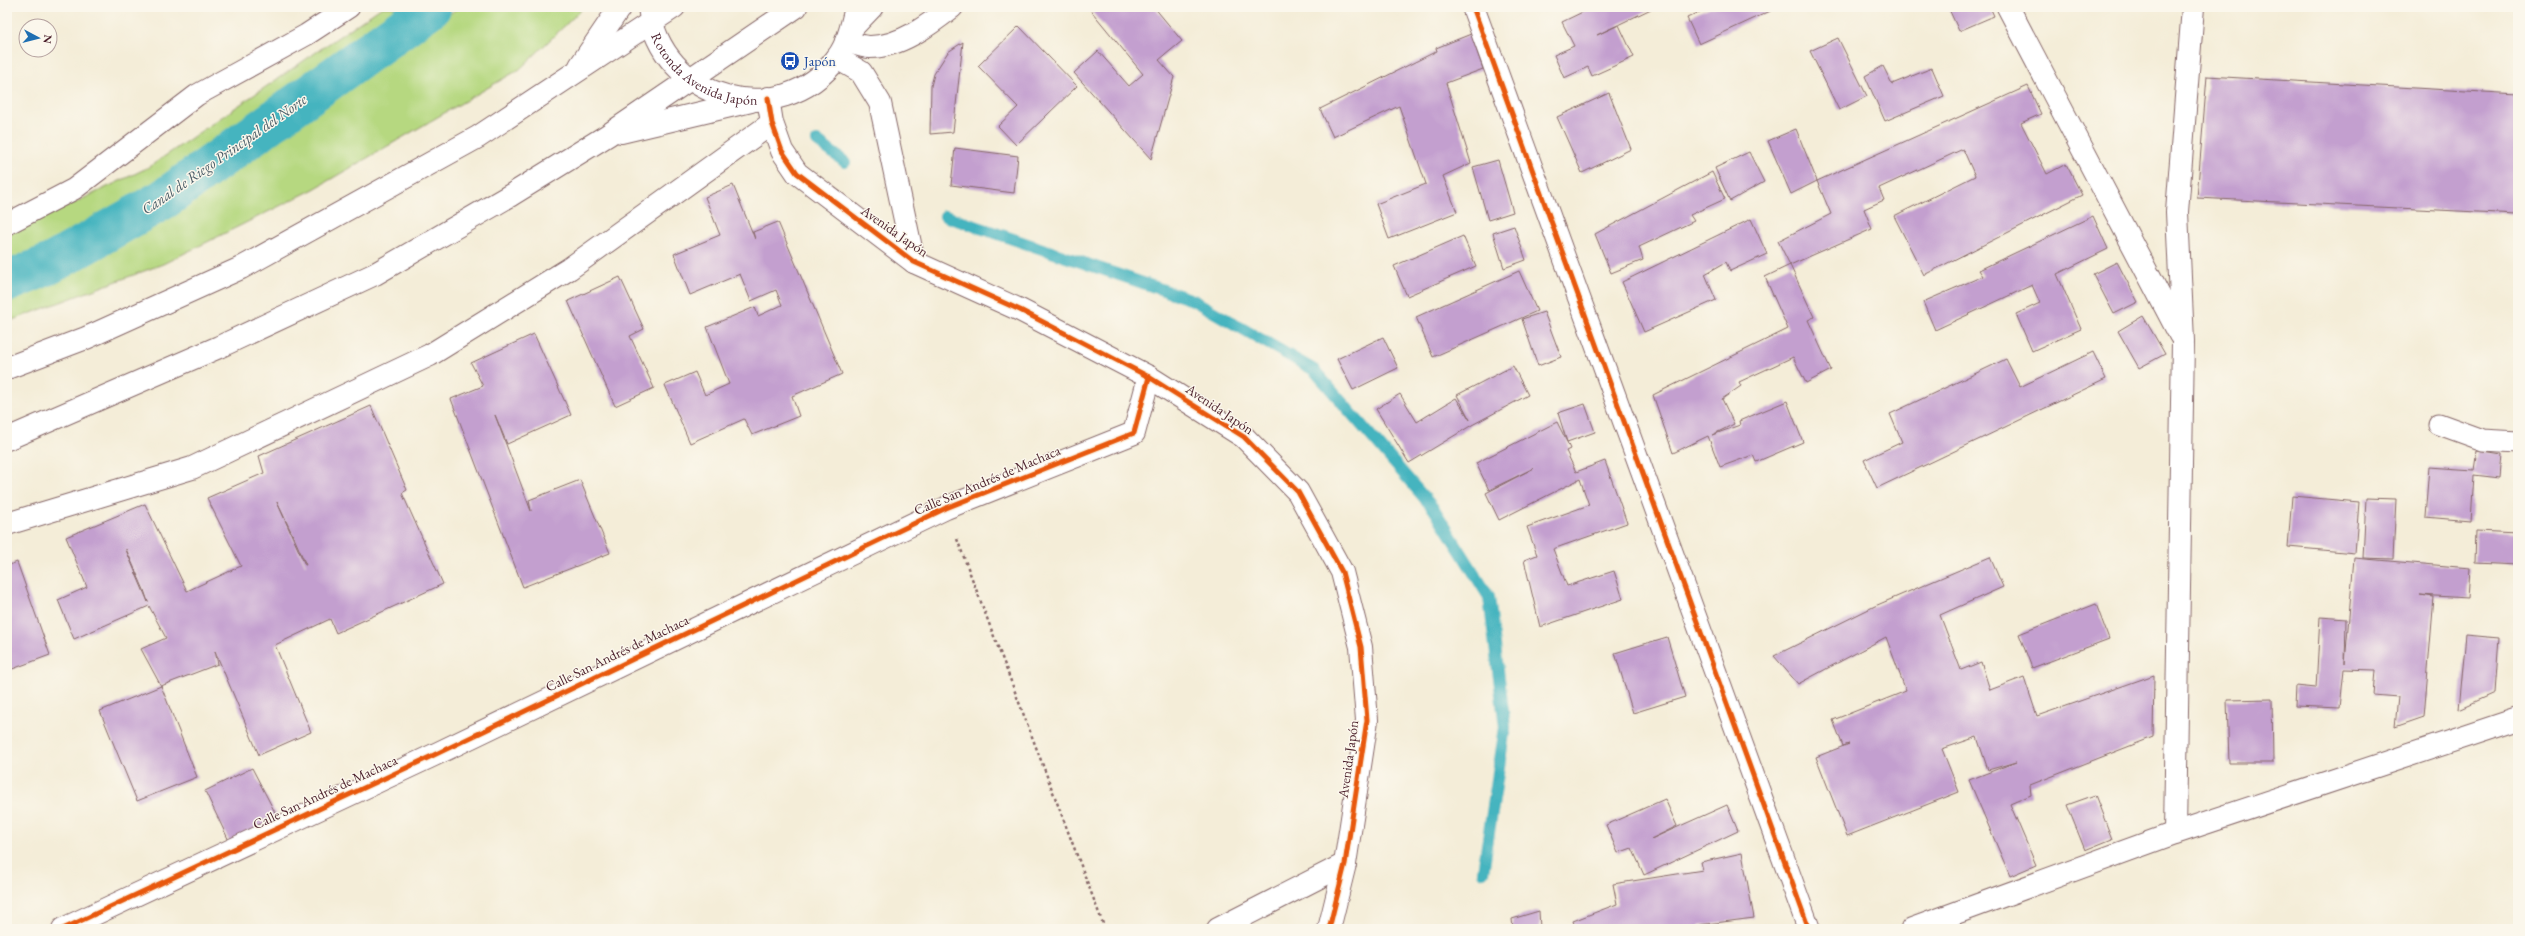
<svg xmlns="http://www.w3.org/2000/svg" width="2525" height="936" font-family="'EB Garamond',serif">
<rect width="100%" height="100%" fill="#fbf7ec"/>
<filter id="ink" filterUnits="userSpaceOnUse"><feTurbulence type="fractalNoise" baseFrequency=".025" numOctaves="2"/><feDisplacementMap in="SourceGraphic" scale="8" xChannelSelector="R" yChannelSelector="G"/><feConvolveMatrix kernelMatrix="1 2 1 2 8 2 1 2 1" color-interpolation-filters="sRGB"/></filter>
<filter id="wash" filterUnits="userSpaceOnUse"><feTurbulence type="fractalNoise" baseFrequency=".012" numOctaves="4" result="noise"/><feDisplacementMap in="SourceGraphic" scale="16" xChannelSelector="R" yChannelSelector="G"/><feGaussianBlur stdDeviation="0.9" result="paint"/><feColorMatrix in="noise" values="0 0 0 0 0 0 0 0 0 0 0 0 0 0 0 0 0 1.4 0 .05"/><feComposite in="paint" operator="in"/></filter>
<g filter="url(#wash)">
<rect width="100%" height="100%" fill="#f4edd8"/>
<g fill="#b6d880" stroke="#807c56">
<path d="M382 7H414C282 100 153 201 7 271V235L149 167Z"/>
<polygon points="459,7 584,7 520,69 314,189 163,264 7,322 7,300 52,279 158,222"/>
</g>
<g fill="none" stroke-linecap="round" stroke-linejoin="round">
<g stroke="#45b4bf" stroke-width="12">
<polyline points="817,141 845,162"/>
<polyline points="945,216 1193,300 1314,370 1434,509 1489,597 1505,727 1483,872"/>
</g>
<polyline stroke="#45b4bf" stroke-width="41" points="7,282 52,263 164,199 431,7"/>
</g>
<g id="blocks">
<g fill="#c39fcf" fill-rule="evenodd">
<polygon points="1088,7 1154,7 1182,41 1159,60 1174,77 1151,159 1074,73 1098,51 1129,86 1143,74"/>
<polygon points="1593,7 1655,7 1597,35 1619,25 1634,57 1592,76 1588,67 1564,78 1554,55 1574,46 1562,22"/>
<polygon points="1710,7 1779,7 1699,44 1687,18"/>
<polygon points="1948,7 1990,7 1994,16 1959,31"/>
<polygon points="1019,26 1077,86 1016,145 998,126 1018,107 978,66"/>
<polygon points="1471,34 1483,69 1446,83 1471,163 1443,176 1457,212 1389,239 1376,204 1426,184 1399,106 1333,137 1320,109 1437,51 1436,48"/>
<polygon points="1838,38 1867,96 1839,110 1810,51"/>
<polygon points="963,42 953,132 930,134 931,86 934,74 948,52"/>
<polygon points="1883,66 1892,84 1932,68 1944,96 1885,121 1865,76"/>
<polygon points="2207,76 2518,94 2518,214 2197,198"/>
<polygon points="2028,86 2041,114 2021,123 2047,174 2066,164 2082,195 1924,275 1894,216 1975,176 1963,149 1879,188 1884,200 1864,209 1872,229 1790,265 1814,317 1808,320 1831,370 1806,383 1793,357 1739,382 1741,386 1722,399 1734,424 1712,435 1740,425 1739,421 1787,401 1803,442 1756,462 1753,455 1720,467 1708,436 1673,453 1653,395 1788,329 1765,277 1790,265 1778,241 1831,214 1817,181"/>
<polygon points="1609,93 1631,149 1582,173 1557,117"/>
<polygon points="1796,129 1817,181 1791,194 1768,141"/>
<polygon points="955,148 1018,156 1014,193 951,185"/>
<polygon points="1749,152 1764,182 1730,201 1715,168"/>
<polygon points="1498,160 1513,212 1488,220 1473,167"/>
<polygon points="1712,172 1725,199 1690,215 1694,221 1639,247 1643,260 1611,273 1595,234"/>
<polygon points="733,185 755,239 753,232 778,222 842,374 792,396 799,416 752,435 744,419 690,443 665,385 695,372 705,395 729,384 707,327 755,307 758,316 782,305 776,290 751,301 740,274 690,295 674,254 720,235 705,197"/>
<polygon points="2093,216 2108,249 2057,274 2081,329 2032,351 2016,314 2040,303 2032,285 1935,330 1923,302 1983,276 1979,270"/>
<polygon points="1751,219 1767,254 1730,271 1726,262 1705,274 1716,300 1644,332 1622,282"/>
<polygon points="1514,226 1526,260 1504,268 1493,233"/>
<polygon points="1463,236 1476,266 1407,296 1394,266"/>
<polygon points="2117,262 2138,302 2114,314 2093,274"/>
<polygon points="1519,271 1537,311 1433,357 1416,317"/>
<polygon points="620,277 644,329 630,336 654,388 615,406 568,301"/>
<polygon points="1544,312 1561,357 1538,366 1522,319"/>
<polygon points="2143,316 2165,354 2139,368 2118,331"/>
<polygon points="534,334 571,415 507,444 495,415 531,511 529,500 580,480 610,553 523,587 451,399 483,386 471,363"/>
<polygon points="1383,337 1398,368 1353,390 1337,359"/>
<polygon points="2093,352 2106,379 1877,488 1864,460 1902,442 1890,414 2006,359 2020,387"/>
<polygon points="1513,366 1528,395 1472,425 1409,463 1376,409 1400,394 1417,422 1456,398 1470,420 1457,395"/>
<polygon points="1585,404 1595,432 1567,442 1570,449 1566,451 1576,472 1605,461 1627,523 1553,549 1567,586 1614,571 1623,599 1540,627 1524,560 1537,555 1527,527 1589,505 1580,479 1499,520 1486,493 1534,468 1489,490 1476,463 1557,422 1567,442 1558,413"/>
<path d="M371 406 407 490 402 493 443 584 336 633 330 619 275 645 311 732 259 755 215 651 218 664 161 686 141 649 166 638 149 606 74 639 58 600 87 587 66 537 145 504 187 591 241 566 207 498 264 473 259 456ZM277 502 295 540 306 565H305ZM126 549 144 590 148 602 126 550Z"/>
<polygon points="2477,450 2502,454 2500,478 2474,475 2471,521 2425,517 2429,467 2474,470"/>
<polygon points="2292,496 2359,502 2355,553 2288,547"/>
<polygon points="2366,498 2396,499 2393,559 2363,558"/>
<polygon points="2476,531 2518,533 2518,565 2475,563"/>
<polygon points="1990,557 2003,587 1940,615 1961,670 1981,662 1990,690 2024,677 2037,716 2154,675 2153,737 2030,785 2031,795 2010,804 2036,865 2010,876 1969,780 2016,762 1988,770 1977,737 1942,749 1959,792 1847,836 1816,757 1849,744 1843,746 1833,720 1906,691 1886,637 1798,684 1774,656 1875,606"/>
<polygon points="2354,558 2470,568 2468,598 2420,595 2434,597 2424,717 2395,727 2398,697 2373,695 2375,670 2344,669 2340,708 2295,706 2296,686 2316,688 2320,617 2346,619 2345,663"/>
<polygon points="17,562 50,655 7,671 7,566"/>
<polygon points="2096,604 2109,639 2032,668 2019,634"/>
<polygon points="2466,635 2499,638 2495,693 2459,709"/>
<polygon points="1667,637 1685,697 1633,713 1615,653"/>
<polygon points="161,686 197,777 137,801 100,711"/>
<polygon points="2272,699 2273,763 2229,763 2227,700"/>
<polygon points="252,768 280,822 232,847 205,791"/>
<polygon points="2095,795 2112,839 2085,850 2067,805"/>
<polygon points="1665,799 1677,826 1651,839 1727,805 1738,831 1644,875 1632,848 1618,853 1606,825"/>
<polygon points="1742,853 1754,918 1699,925 1700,929 1576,929 1573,921 1617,904 1613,884 1703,870 1701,862"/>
<polygon points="1539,911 1540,929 1513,929 1512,919"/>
</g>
</g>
</g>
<g filter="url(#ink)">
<use href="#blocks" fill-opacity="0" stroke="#866768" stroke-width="1"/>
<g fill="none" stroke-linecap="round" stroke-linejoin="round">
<g stroke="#866768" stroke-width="23">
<g id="service">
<polyline points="7,224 74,189 197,95 306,35 349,7"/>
<polyline points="2439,424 2483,440 2518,442"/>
</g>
</g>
<g stroke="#866768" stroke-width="24">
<g id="minor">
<path id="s1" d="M649 7C660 100 780 134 837 58 848 44 852 24 856 7"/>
<polyline points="1473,7 1809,929"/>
<polyline points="2008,7 2180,335"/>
<path d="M846 41C853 43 862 47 870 47 900 47 929 25 952 7"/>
<polyline points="837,58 861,72 880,103 914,262"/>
<polyline points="768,98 772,123 782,151 797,173 914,262 1020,310 1149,377 1244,437 1298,492 1342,572 1361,647 1367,720 1345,864 1329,929"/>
<polyline points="7,524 192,468 430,355 569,269 772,123"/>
<polyline points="2175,833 2183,341 2177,212 2193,7"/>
<polyline points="63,929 434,755 946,508 1134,433 1149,377"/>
<polyline points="1218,929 1345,864"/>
<polyline points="1912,929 2175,833 2518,719"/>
</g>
</g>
<g stroke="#866768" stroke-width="24">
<g id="trunk">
<polyline points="852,28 872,7"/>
<polyline points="580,66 620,7"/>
<polyline points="621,132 751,101"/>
<polyline points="7,368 86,338 241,268 478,137 674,7"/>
<polyline points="7,439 219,347 375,274 511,195 608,135 796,7"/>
</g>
</g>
<polyline stroke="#866768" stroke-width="2.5" stroke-dasharray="3 3" stroke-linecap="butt" points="957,539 1105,929"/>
<use href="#service" stroke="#fff" stroke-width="21"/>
<use href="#minor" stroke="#fff" stroke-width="22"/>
<use href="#trunk" stroke="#fff" stroke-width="22"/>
<g stroke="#fbf7ec" stroke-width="8">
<g id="cycleway">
<polyline points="1473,7 1809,929"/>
<polyline points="768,98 772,123 782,151 797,173 914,262 1020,310 1149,377 1244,437 1298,492 1342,572 1361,647 1367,720 1345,864 1329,929"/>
<polyline points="63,929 434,755 946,508 1134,433 1149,377"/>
</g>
</g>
<use href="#cycleway" stroke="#e8590c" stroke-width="5"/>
</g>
</g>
<defs>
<g id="bus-disc" transform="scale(1)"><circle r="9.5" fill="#1a4fb4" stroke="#fbf7ec"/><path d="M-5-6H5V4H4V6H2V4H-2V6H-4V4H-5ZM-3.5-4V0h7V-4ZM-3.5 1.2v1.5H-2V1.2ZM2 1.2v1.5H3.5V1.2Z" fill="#fff"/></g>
</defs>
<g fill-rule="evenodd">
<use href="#bus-disc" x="790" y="61"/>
</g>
<g text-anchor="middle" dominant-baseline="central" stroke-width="3" stroke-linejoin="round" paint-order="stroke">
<g font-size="14" fill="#164399" stroke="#fbf7ec" text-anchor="start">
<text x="804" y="61">Japón</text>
</g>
<g font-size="14" fill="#4a1f2b" stroke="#fbf7ec">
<text stroke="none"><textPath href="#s1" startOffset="92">Rotonda Avenida Japón</textPath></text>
<text transform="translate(895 231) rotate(35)">Avenida Japón</text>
<text transform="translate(1220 409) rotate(34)">Avenida Japón</text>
<text transform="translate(987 480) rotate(-23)">Calle San Andrés de Machaca</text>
<text transform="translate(617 653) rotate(-26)">Calle San Andrés de Machaca</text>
<text transform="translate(1348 759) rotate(-82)">Avenida Japón</text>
<text transform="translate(325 792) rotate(-25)">Calle San Andrés de Machaca</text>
</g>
<g font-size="15" font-style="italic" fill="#485b66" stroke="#fbf7ec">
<text transform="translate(224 154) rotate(-35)">Canal de Riego Principal del Norte</text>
</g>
</g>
<rect width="2525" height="936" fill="none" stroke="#fbf7ec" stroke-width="24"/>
<g transform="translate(38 38) rotate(97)"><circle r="19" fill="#fbf7ec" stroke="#b4a19f"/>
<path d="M0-3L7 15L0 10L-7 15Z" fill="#1f6fb2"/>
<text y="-6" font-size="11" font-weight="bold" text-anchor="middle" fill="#4a1f2b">N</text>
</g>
</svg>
